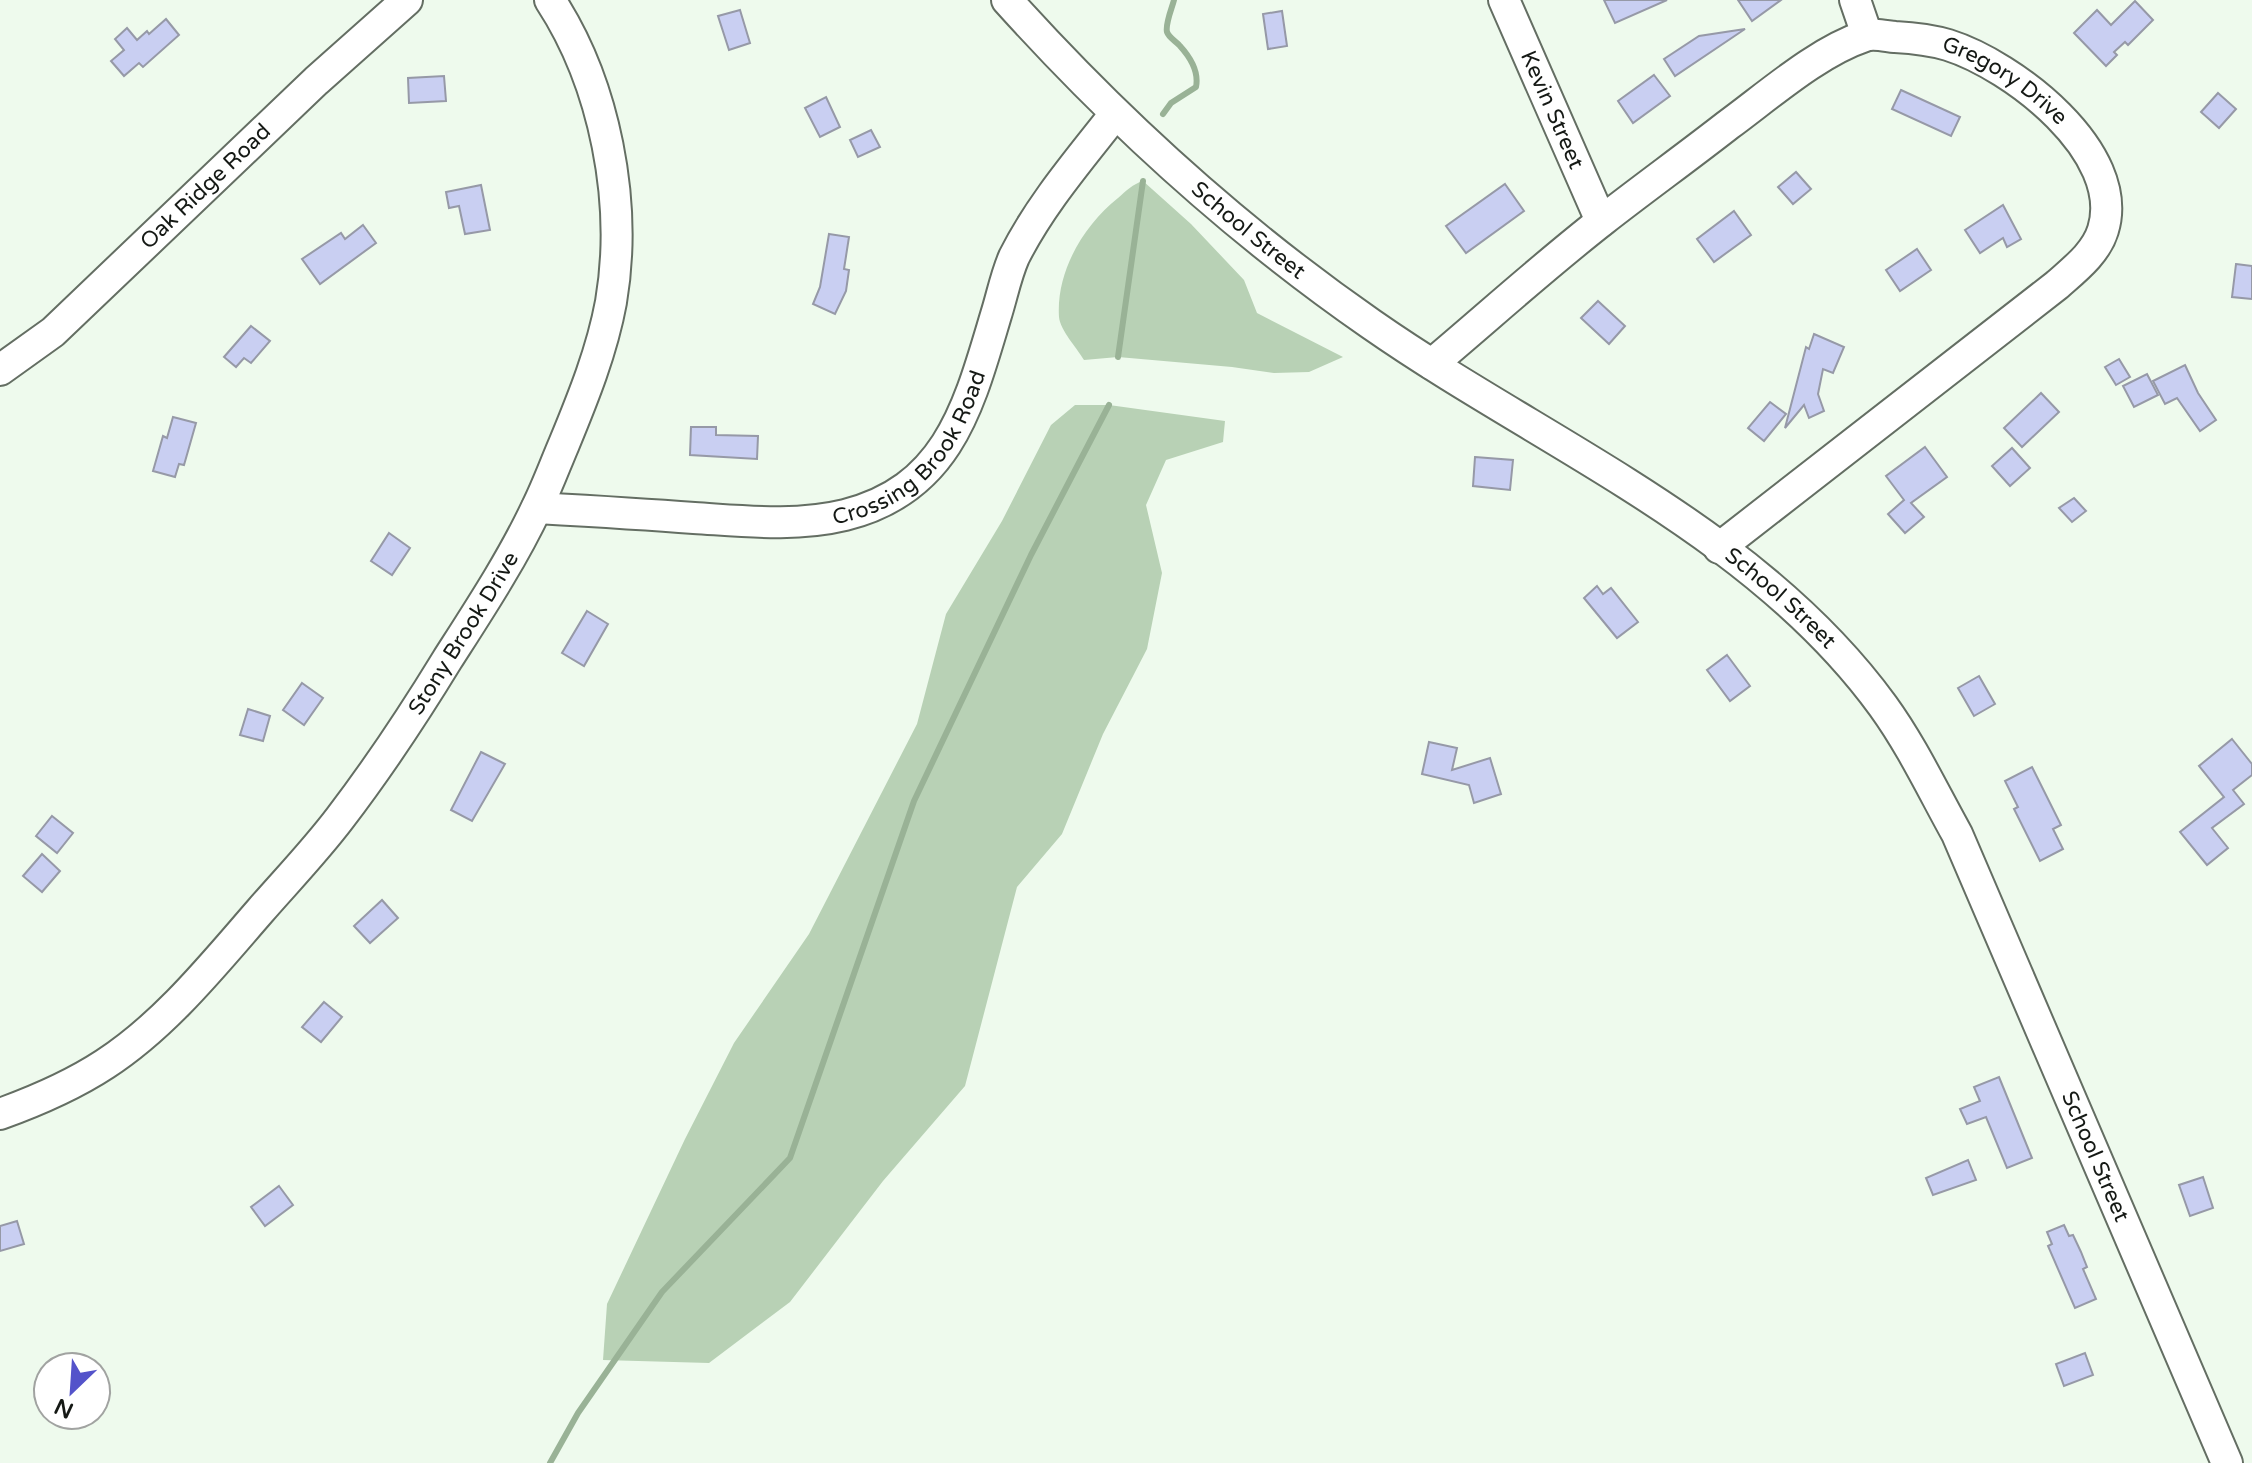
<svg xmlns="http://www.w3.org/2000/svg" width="2252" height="1463" font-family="'Varela Round',sans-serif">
<rect width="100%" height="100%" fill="#eefaed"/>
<g fill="#b8d1b5">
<path d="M1143 181 1191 224 1244 280 1257 313 1343 357 1309 372 1274 373 1232 367 1118 357 1084 360C1077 348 1060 330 1059 317 1056 271 1084 225 1118 198 1126 191 1133 184 1143 181Z"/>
<polygon points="1075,405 1109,405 1225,421 1223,442 1166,460 1146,505 1162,573 1147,649 1103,734 1062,834 1017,887 965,1086 883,1181 790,1302 709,1363 603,1360 607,1304 685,1139 734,1043 809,934 917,724 946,614 1002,521 1051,425"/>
</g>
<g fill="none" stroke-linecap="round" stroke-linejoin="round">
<g stroke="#99b296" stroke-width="6">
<path d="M1163 114 1171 103 1196 87C1199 72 1190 57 1180 46 1176 41 1169 38 1167 32 1165 24 1172 8 1174 0"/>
<polyline points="1118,357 1143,181"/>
<polyline points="550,1463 578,1413 662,1292 790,1158 914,801 1031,555 1109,405"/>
</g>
</g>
<g fill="#c9cff2" stroke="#9699a7" stroke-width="2">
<polygon points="1604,0 1667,0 1615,23"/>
<polygon points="1738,0 1781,0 1752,21"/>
<polygon points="2135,1 2153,20 2128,45 2125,42 2114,52 2117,55 2106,66 2074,33 2097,10 2111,25"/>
<polygon points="740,10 750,43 729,50 718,16"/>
<polygon points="1282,11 1287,46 1268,49 1263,14"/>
<polygon points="166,19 179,35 143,67 139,63 124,76 111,61 124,50 115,39 127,28 137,40 147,31 149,34"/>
<polygon points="1745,29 1675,76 1664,59 1699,36"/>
<polygon points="1654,75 1670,96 1633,123 1618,101"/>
<polygon points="444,76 446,101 409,103 408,78"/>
<polygon points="1901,90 1960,117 1951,136 1892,109"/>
<polygon points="2218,93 2236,109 2219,128 2201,112"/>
<polygon points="826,97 840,127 820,137 805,108"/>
<polygon points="871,130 880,147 858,157 850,140"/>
<polygon points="1796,172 1811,189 1793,204 1778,187"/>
<polygon points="1505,184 1524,211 1466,253 1446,226"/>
<polygon points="481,185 490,230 465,234 459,206 449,208 446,192"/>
<polygon points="2003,205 2021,239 2007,247 2003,238 1980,253 1965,230"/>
<polygon points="1734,211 1751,235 1714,262 1697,239"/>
<polygon points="363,225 376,243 320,284 302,259 341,233 345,239"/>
<polygon points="829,234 849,237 844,269 849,270 846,291 835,314 813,304 820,287"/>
<polygon points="1917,249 1931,270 1900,291 1886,270"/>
<polygon points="2236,264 2252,266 2252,299 2232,297"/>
<polygon points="1598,301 1625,326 1609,344 1581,318"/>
<polygon points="251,326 270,341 251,363 244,358 236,367 224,357"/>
<polygon points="1814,334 1844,347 1833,373 1823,369 1818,394 1824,411 1809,418 1804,405 1785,428 1806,347 1809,349"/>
<polygon points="2119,359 2130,377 2116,385 2105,367"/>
<polygon points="2185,365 2198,393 2216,420 2200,431 2177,398 2165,404 2153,381"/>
<polygon points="2147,374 2158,395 2134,407 2123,386"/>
<polygon points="2041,393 2059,412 2022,447 2004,428"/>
<polygon points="1770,402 1786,414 1764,441 1748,428"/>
<polygon points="173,417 196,423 184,465 179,464 175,477 153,471 163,436 167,438"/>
<polygon points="691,427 716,427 716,435 758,436 757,459 690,455"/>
<polygon points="1925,447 1947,477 1911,503 1924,517 1905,533 1888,514 1904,500 1886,476"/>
<polygon points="2012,448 2030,468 2010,486 1992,466"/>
<polygon points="1475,457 1513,460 1510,490 1473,486"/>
<polygon points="2074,498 2086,511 2072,522 2059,508"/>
<polygon points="389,533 410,548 392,575 371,561"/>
<polygon points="1597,586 1603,594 1611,588 1638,622 1617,638 1584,598"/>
<polygon points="587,611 608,624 584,666 562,653"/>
<polygon points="1727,655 1750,686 1730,701 1707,670"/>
<polygon points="1979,676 1995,704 1974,716 1958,688"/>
<polygon points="302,683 323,698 304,725 283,710"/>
<polygon points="248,709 270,716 263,741 240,735"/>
<polygon points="2232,739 2252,764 2252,775 2233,790 2244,804 2212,828 2228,848 2207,865 2180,832 2224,797 2199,766"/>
<polygon points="1429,742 1457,748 1452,770 1490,758 1501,794 1474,803 1469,785 1422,774"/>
<polygon points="481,752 505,764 472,821 451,810"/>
<polygon points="2032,767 2061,825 2053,829 2063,849 2040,861 2014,809 2018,807 2005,781"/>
<polygon points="52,816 73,833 57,853 36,836"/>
<polygon points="42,854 60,871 42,892 23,876"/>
<polygon points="382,900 398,918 370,943 354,926"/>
<polygon points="324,1002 342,1017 321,1042 302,1027"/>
<polygon points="1999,1077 2032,1158 2007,1168 1986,1117 1967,1124 1960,1109 1980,1101 1974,1087"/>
<polygon points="1968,1160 1976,1180 1933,1195 1926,1178"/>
<polygon points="2203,1177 2213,1208 2190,1216 2179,1185"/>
<polygon points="279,1186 293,1205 265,1226 251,1207"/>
<polygon points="17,1221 24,1244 0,1251 0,1226"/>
<polygon points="2064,1225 2069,1236 2073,1235 2081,1252 2087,1267 2083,1269 2096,1299 2075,1308 2048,1246 2052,1244 2047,1232"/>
<polygon points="2085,1353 2093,1375 2064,1386 2056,1364"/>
</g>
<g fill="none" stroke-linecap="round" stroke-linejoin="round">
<g stroke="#646e63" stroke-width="34">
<g id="minor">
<path id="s1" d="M1007 0C1116 121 1237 231 1371 324 1543 444 1756 531 1883 706 1912 746 1933 791 1957 834L2227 1463"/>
<path id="s2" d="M1504 0 1601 221"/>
<polyline points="1855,0 1867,35"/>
<path id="s3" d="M1432 364C1489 316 1544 266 1603 220 1644 188 1687 157 1728 125 1769 95 1817 52 1865 36 1873 33 1885 36 1895 37 1913 38 1931 40 1948 45 2012 65 2127 152 2103 230 2096 253 2075 269 2057 285L1719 548"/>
<path id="s4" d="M0 370 53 332 316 81 407 0"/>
<path id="s5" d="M537 508C590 511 642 514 694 518 744 521 796 527 845 515 949 489 969 405 996 315 1002 296 1006 275 1014 257 1040 205 1079 160 1115 114"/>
<path id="s6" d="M0 1114C36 1101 73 1085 105 1064 165 1025 213 965 260 911 287 880 315 851 340 818 379 767 414 714 447 660 479 610 512 560 537 507 547 487 555 465 564 444 583 398 602 351 611 302 628 202 605 84 550 0"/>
</g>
</g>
<use href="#minor" stroke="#fff" stroke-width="30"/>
</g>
<g text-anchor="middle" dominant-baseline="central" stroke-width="8" stroke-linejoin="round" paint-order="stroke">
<g font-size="22" fill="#151915" stroke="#fff">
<text stroke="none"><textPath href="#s3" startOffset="696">Gregory Drive</textPath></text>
<text stroke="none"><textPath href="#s2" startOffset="120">Kevin Street</textPath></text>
<text stroke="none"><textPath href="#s4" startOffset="276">Oak Ridge Road</textPath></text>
<text stroke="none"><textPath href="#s1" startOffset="334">School Street</textPath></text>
<text stroke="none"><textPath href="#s5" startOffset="406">Crossing Brook Road</textPath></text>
<text stroke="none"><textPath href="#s1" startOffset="982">School Street</textPath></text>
<text stroke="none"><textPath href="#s6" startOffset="680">Stony Brook Drive</textPath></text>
<text stroke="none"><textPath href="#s1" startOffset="1630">School Street</textPath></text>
</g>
</g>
<g transform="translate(72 1391) rotate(205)"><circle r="38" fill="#ffffff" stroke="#a1a3a1" stroke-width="2"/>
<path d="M0-6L14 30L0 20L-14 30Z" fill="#5453ca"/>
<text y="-12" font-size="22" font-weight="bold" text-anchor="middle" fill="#151915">N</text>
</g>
</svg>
